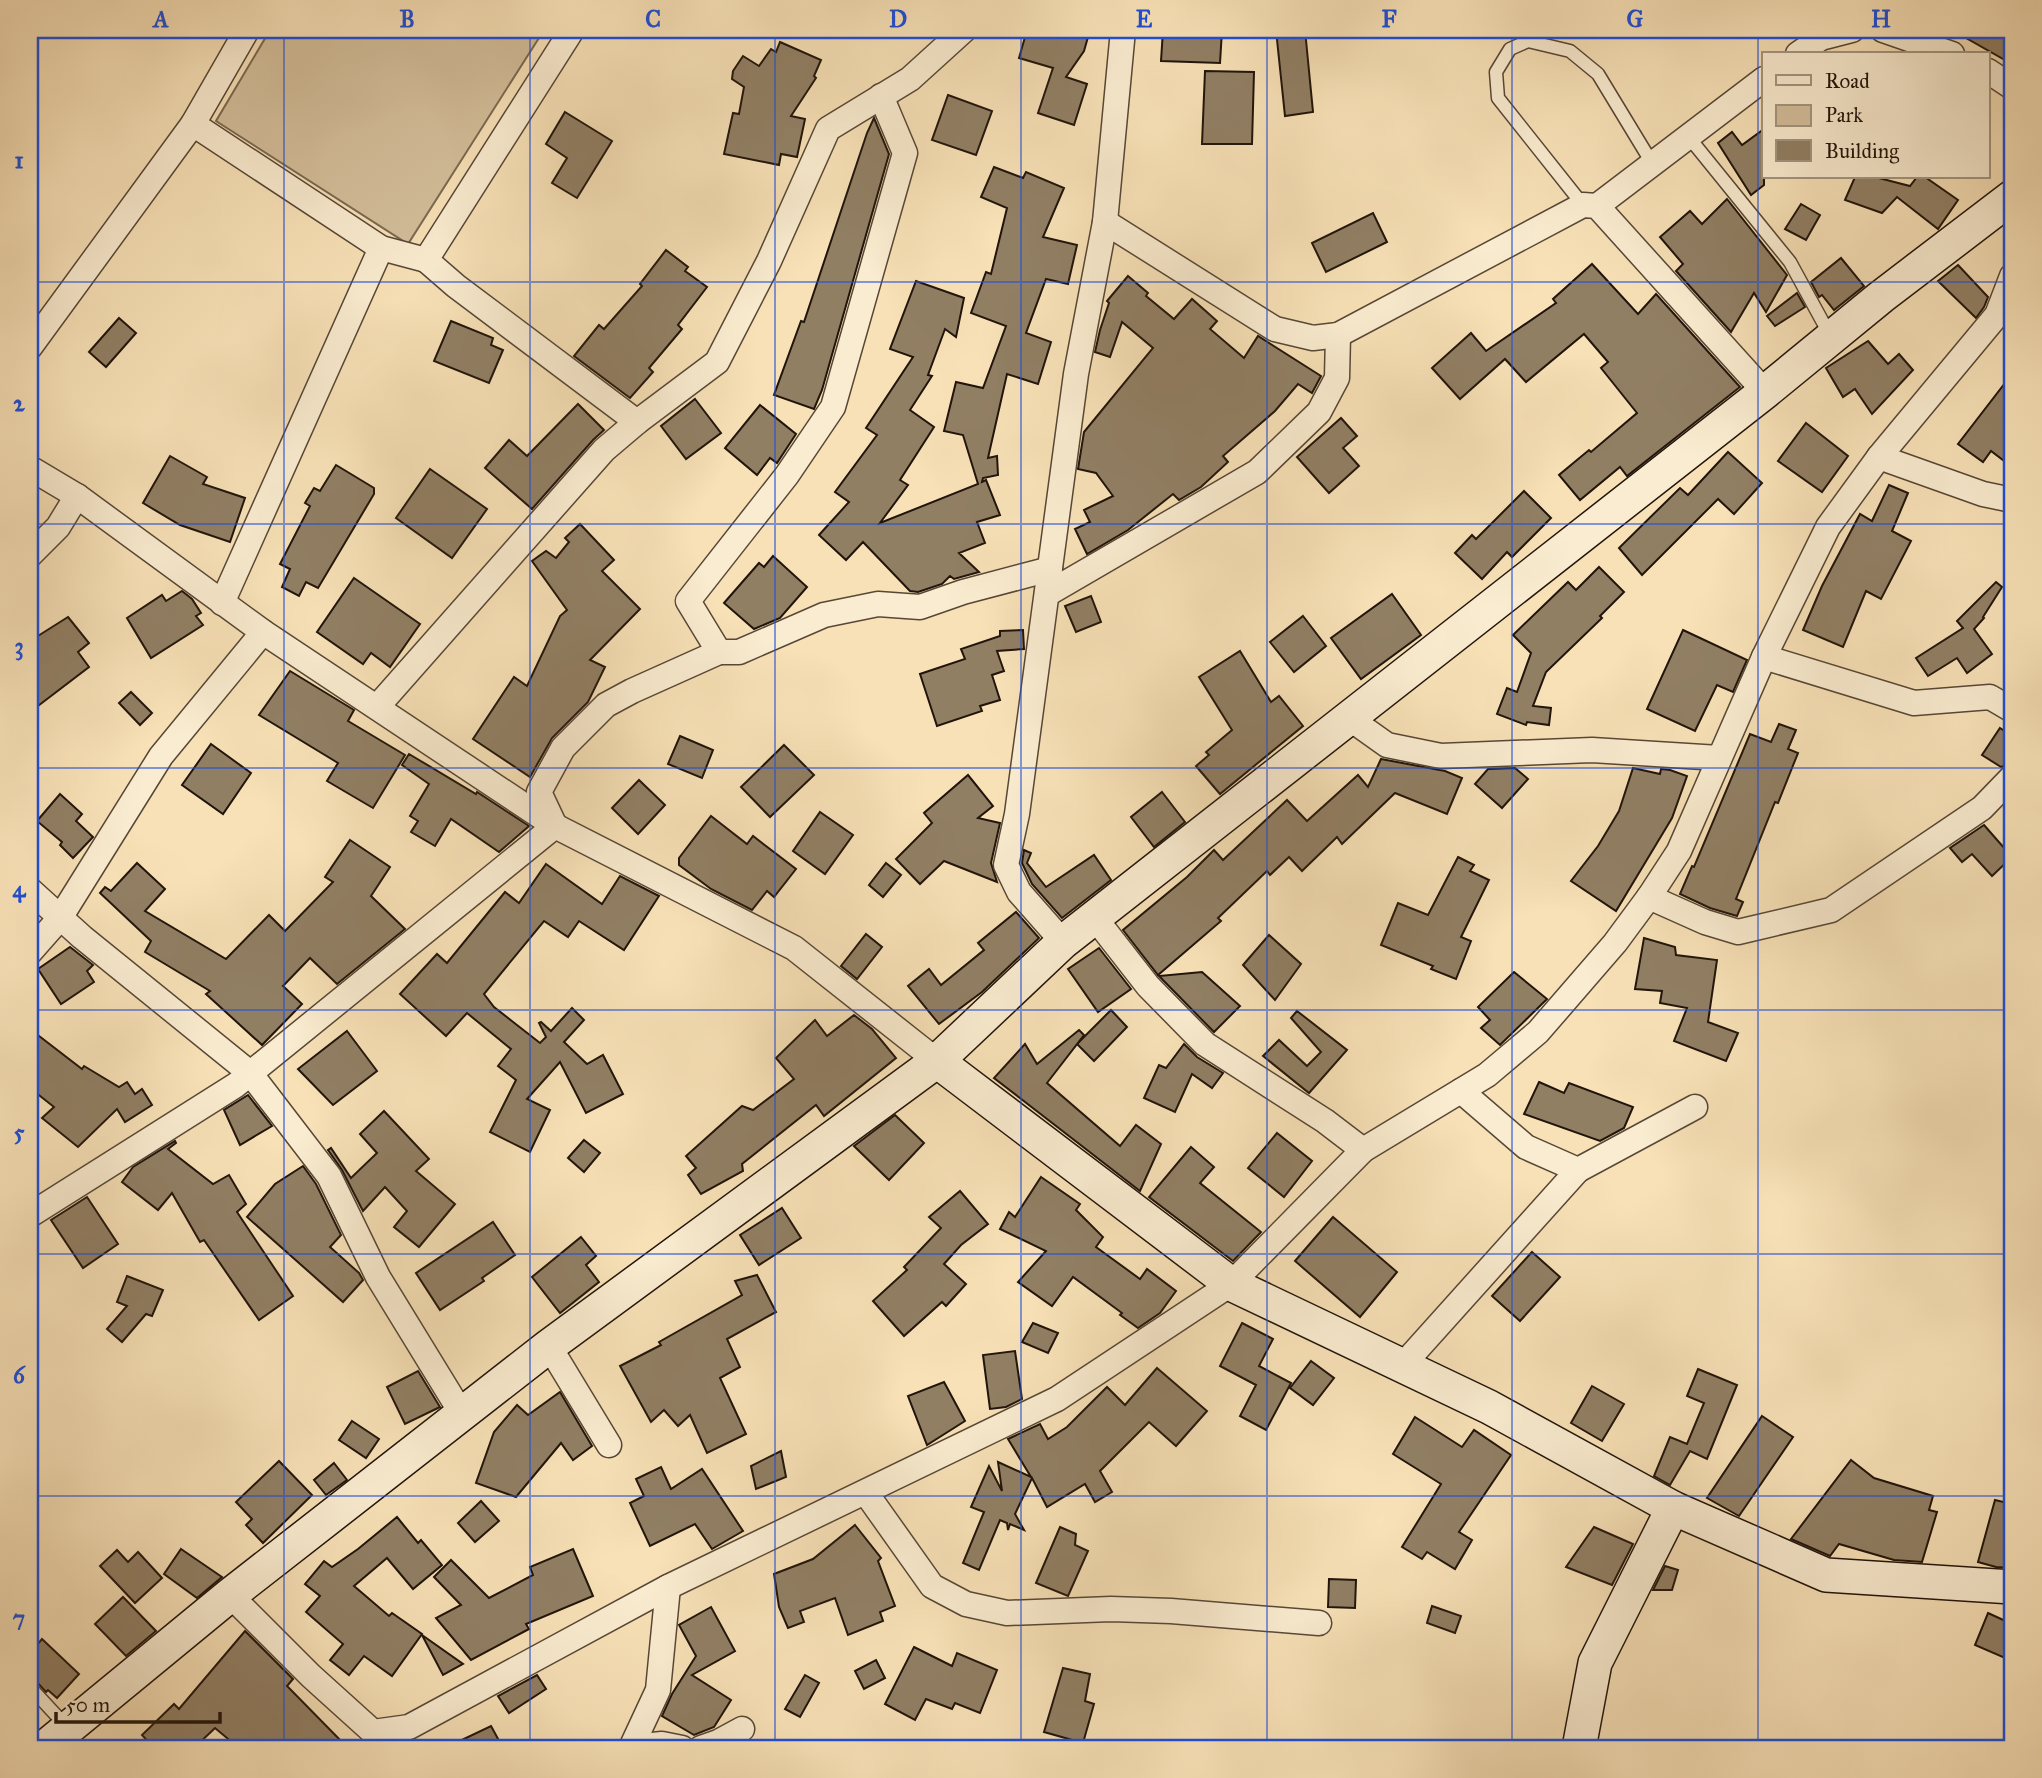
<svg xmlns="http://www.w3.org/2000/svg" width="2042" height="1778" font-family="'IM FELL Great Primer',serif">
<rect width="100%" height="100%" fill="#f8e1b7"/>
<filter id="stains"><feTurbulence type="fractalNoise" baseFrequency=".00286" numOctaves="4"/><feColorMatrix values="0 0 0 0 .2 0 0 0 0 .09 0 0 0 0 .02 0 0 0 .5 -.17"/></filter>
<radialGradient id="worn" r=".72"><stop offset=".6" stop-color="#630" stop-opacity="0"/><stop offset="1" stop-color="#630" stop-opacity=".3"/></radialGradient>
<polygon fill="#d3be9a" stroke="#7a6952" stroke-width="2" points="270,30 544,30 408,244 216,121"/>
<g fill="#917f64" stroke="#21140b" stroke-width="2">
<polygon points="1027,30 1062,30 1088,37 1084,51 1066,77 1087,84 1074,125 1038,113 1053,68 1019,58"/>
<polygon points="1163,30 1222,30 1220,63 1161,61"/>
<polygon points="1276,30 1305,30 1313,112 1285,116"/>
<polygon points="1952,30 2012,30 2012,64"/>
<polygon points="780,42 821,60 814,76 816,78 791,116 805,119 797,157 781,154 779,165 724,154 733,113 739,114 744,87 732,79 733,71 743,56 759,66 771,49 776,52"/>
<polygon points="1205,71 1254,72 1252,144 1202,144"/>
<polygon points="948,95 992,111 976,155 932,140"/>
<polygon points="565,112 612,141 577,198 552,183 567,158 546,144"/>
<polygon points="874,118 889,154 822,390 814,409 774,395 801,321 804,322 867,133"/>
<polygon points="1764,129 1764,185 1751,195 1718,143 1732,132 1742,145"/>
<polygon points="994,167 1023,178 1026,172 1064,188 1043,237 1077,245 1068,284 1046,279 1026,333 1051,342 1038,384 1007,374 988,458 997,456 998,475 983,478 982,482 986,480 1000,515 977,522 985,543 959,553 979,572 954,579 950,576 942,584 918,592 910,591 863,542 846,560 819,535 849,502 835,492 877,435 866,428 913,357 890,349 916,281 964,298 956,337 945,329 928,375 932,376 910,410 934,427 900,480 908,485 880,523 978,484 963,435 944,431 956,382 983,388 1006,326 971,313 986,272 991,274 1007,208 981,197"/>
<polygon points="1855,177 1875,177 1910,186 1917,177 1925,177 1958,200 1938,229 1897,197 1882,213 1845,200"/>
<polygon points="1727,199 1787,275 1766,312 1754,293 1731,332 1676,271 1683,264 1660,237 1690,211 1702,224"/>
<polygon points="1801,204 1820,215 1806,240 1785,229"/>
<polygon points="1373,213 1387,242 1326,272 1312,243"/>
<polygon points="666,250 688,267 685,271 707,287 678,325 682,329 649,368 653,372 630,398 574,356 599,325 604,329 642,286 640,284"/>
<polygon points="1841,258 1864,286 1834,310 1822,295 1819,297 1811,282"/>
<polygon points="1592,264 1638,314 1656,294 1740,387 1627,476 1620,467 1580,500 1559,475 1589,450 1591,452 1637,413 1601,368 1608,362 1584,334 1526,382 1505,359 1460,399 1432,368 1471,333 1486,351 1556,303 1553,299"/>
<polygon points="1958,265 1988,297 1984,307 1976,318 1938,281"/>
<polygon points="1128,276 1148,293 1146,296 1174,319 1192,299 1217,321 1210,329 1244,358 1258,336 1321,376 1312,393 1298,384 1275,411 1223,456 1228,462 1201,487 1179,500 1173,494 1128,530 1087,554 1075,529 1090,522 1084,510 1113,496 1096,473 1078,469 1084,432 1153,348 1122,322 1110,357 1095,352 1100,330 1109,303 1107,301"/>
<polygon points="1797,293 1805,307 1775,326 1767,316"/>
<polygon points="119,318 136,333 106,367 89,352"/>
<polygon points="451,321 493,338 491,345 503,350 489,383 434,361"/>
<polygon points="1868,341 1888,364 1899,354 1913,370 1872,414 1855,389 1843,397 1826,368"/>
<polygon points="2012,374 2012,467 1991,451 1983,462 1958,444"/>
<polygon points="695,399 721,433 686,459 661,426"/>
<polygon points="578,404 604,430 593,440 532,509 485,468 509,440 527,456"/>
<polygon points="760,405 796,434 777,463 770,458 757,475 725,448"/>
<polygon points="1341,418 1357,436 1343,448 1359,466 1329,493 1297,457"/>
<polygon points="1806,423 1848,456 1822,492 1778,461"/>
<polygon points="1728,452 1762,483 1734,514 1718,499 1642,575 1619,548 1680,488 1688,495"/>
<polygon points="170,456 207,477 203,484 245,498 230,542 180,525 143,503"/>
<polygon points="336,465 374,488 374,494 318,588 306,582 299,596 282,587 290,569 280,564 310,506 305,503 314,488 320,491"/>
<polygon points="430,469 487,509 452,558 396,518"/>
<polygon points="1889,485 1908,493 1892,531 1911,541 1881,599 1866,591 1843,647 1803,630 1822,586 1860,514 1872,521"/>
<polygon points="1524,491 1551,518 1512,557 1507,552 1482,579 1455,553 1472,535 1476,539"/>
<polygon points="580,524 614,560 602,571 640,609 590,660 605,667 588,702 552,738 530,777 473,739 514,677 527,686 560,616 567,610 532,561 546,551 556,558 569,542 565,538"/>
<polygon points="773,556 807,587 780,618 754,629 724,603 759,563 764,567"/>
<polygon points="1599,567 1624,592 1600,616 1602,618 1546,672 1533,706 1551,708 1549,725 1527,722 1526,725 1497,714 1507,688 1517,692 1531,653 1513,635 1568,582 1576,590"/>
<polygon points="354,578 420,624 390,667 371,653 363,664 317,632"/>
<polygon points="1996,582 2002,587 1983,617 1984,618 1974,629 1992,654 1967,673 1957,658 1928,676 1916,658 1963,628 1957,621"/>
<polygon points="182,591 192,599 201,613 196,616 203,625 151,658 127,618 162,595 166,601"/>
<polygon points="1392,594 1421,635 1361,679 1331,638"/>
<polygon points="1091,596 1101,622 1076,632 1065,606"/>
<polygon points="1303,616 1326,646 1294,672 1270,642"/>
<polygon points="68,617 89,643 78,652 89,667 30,712 30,641"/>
<polygon points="1023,630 1024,649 997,651 1004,671 992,675 1000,700 980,706 982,711 937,726 920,674 965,659 961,649 1000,636 1000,631"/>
<polygon points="1683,630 1747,660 1733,692 1717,685 1695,731 1647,709"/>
<polygon points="1240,651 1271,702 1279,696 1303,726 1220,794 1196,766 1209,755 1206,752 1232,730 1199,677"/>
<polygon points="290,671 354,710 348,721 405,755 373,808 327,781 338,763 259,715"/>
<polygon points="131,692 152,713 140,725 119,703"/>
<polygon points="1779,724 1796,730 1788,749 1798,753 1778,803 1775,802 1736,899 1743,902 1737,916 1710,908 1680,894 1692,866 1694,867 1750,734 1771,742"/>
<polygon points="2000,728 2012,736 2012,763 2001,767 1982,755"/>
<polygon points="680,736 713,750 702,778 668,764"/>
<polygon points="211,744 251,773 223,814 182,785"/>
<polygon points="784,745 814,775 770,817 741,787"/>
<polygon points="409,754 476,794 477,792 529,826 499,852 451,819 435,846 411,832 418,821 410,816 429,784 402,765"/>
<polygon points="1381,759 1445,771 1462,778 1447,814 1395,793 1342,844 1337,837 1302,871 1289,857 1270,875 1267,871 1218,918 1221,921 1158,975 1123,930 1187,877 1214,850 1223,860 1287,800 1307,821 1358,775 1368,787"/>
<polygon points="1515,768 1528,779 1502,808 1475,784 1488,769"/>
<polygon points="1633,768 1660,774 1661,769 1670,770 1687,776 1672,818 1616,911 1571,881 1598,846 1619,811"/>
<polygon points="968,775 993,806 978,818 1000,823 991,863 997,882 944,861 920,884 896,859 932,823 924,813"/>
<polygon points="639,780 665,805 638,834 612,808"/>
<polygon points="1162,792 1185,822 1154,847 1131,817"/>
<polygon points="60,794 82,814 76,821 93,837 73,858 60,845 62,842 37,821"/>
<polygon points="820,812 853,835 825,874 793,851"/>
<polygon points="711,816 747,844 753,836 796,869 774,897 767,891 752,910 711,889 679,865 679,858"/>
<polygon points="1984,825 2012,857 1992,876 1972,854 1962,862 1950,848"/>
<polygon points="350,840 390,867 371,896 405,929 337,984 310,958 283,986 302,1004 262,1045 206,994 210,991 145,952 151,941 100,893 105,887 111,891 137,863 165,889 145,911 226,959 269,915 285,931 333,882 325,877"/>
<polygon points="1024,850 1031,853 1027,863 1046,887 1094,855 1111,880 1062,918 1032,884 1022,863"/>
<polygon points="1458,857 1474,865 1470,871 1489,880 1461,937 1471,941 1456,979 1431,969 1433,966 1381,945 1398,903 1428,915"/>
<polygon points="886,863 901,875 883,897 869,885"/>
<polygon points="546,864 602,904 620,876 659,896 624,950 579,921 568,937 544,921 484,994 494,1007 540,1043 546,1037 539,1023 541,1022 551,1031 572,1008 584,1020 564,1042 587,1064 603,1055 623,1094 586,1113 560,1062 527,1099 550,1110 530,1152 490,1132 516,1080 498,1066 511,1049 467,1013 446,1036 400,994 437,954 447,963 505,892 519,903"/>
<polygon points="1016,912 1039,938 982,992 939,1024 908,986 929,969 941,985 984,950 978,943"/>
<polygon points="866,934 882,947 857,979 841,966"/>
<polygon points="1269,935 1301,964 1275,1000 1243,965"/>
<polygon points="1644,938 1675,947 1676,955 1717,960 1708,1022 1738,1033 1726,1061 1674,1041 1687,1008 1660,1003 1662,991 1635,989"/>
<polygon points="70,947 93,965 87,971 94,982 61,1004 38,969"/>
<polygon points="1099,948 1131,989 1098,1012 1068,969"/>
<polygon points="1202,972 1240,1006 1214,1032 1159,976"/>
<polygon points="1514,972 1547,999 1500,1045 1481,1028 1490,1020 1478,1007"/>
<polygon points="1111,1010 1127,1027 1094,1061 1077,1044"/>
<polygon points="1297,1011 1347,1050 1309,1093 1263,1056 1279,1040 1307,1066 1321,1052 1291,1018"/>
<polygon points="854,1015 872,1029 896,1058 824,1116 816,1105 742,1164 743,1171 701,1194 688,1175 696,1168 686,1156 742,1106 753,1110 794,1079 776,1058 815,1020 827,1036"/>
<polygon points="30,1029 82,1069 84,1066 119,1087 127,1082 135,1094 142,1089 152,1105 125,1122 117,1109 78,1147 42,1118 54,1107 30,1088"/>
<polygon points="1079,1030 1084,1035 1047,1083 1120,1146 1136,1125 1161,1144 1140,1191 994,1078 1025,1044 1037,1064"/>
<polygon points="347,1031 377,1071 333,1105 298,1069"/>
<polygon points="1184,1044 1197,1057 1223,1073 1212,1088 1192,1074 1175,1112 1144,1098 1159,1065 1166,1068"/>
<polygon points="1539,1082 1564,1093 1569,1083 1633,1107 1624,1128 1600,1141 1524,1114"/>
<polygon points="248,1095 272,1126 240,1145 224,1110"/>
<polygon points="384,1111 429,1159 416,1171 455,1204 419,1247 394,1227 407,1211 385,1187 363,1211 342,1170 328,1150 331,1148 351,1178 377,1153 360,1134"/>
<polygon points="895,1115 924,1143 889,1180 854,1146"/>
<polygon points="1277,1133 1312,1161 1284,1197 1248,1168"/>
<polygon points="584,1140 600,1153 584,1172 568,1158"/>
<polygon points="175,1141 176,1143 168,1149 213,1184 229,1175 246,1204 237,1212 293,1296 259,1320 204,1240 200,1242 172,1193 158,1210 122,1182 133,1167"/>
<polygon points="1191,1147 1214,1167 1200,1183 1261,1232 1233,1261 1149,1197"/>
<polygon points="303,1166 316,1184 341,1235 330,1247 359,1273 363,1280 343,1302 247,1217 275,1184"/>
<polygon points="1041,1177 1080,1204 1076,1210 1103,1237 1096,1247 1140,1279 1147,1269 1176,1291 1160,1313 1138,1328 1120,1315 1122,1313 1073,1277 1052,1306 1018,1282 1046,1251 1000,1229 1009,1212 1015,1217"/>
<polygon points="960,1191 988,1224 961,1245 944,1264 966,1284 946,1306 942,1302 904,1336 873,1301 907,1270 904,1267 941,1228 929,1217"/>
<polygon points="87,1197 118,1244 83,1268 51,1220"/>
<polygon points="782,1208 801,1238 759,1265 740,1235"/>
<polygon points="1333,1217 1397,1272 1360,1317 1295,1261"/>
<polygon points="493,1222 515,1255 482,1278 484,1281 440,1310 416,1273"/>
<polygon points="581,1237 596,1256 586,1265 599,1282 560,1313 532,1277"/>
<polygon points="1532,1252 1560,1277 1520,1321 1492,1296"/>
<polygon points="757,1275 776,1312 727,1339 740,1367 720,1378 746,1434 707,1453 690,1415 678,1426 664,1410 651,1422 620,1366 661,1345 659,1342 742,1295 735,1281"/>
<polygon points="127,1276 163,1290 152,1316 146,1314 122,1342 107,1329 127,1306 117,1302"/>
<polygon points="1033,1323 1058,1333 1048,1353 1022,1342"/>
<polygon points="1242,1323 1273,1339 1259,1366 1291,1383 1266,1430 1240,1416 1256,1385 1220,1366"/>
<polygon points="1015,1351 1022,1399 1006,1407 990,1409 983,1355"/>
<polygon points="1311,1361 1334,1378 1313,1405 1290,1388"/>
<polygon points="1157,1368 1207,1411 1176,1446 1149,1422 1100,1471 1112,1492 1095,1502 1085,1484 1047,1507 1032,1478 1015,1514 1024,1530 1010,1524 1008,1530 1007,1523 1000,1520 979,1570 963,1563 984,1512 971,1507 989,1466 1002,1491 998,1462 1031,1477 1008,1439 1040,1424 1048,1439 1067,1427 1107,1387 1125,1405"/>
<polygon points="1698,1369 1737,1385 1707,1459 1690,1451 1670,1485 1654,1476 1670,1437 1687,1444 1704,1403 1687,1396"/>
<polygon points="418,1371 440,1407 405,1424 387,1387"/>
<polygon points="944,1382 965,1421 927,1445 908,1396"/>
<polygon points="1592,1386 1624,1404 1602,1441 1571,1423"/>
<polygon points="560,1392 592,1446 573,1460 561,1443 516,1497 476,1483 494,1432 517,1405 528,1415"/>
<polygon points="1762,1416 1793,1437 1739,1516 1707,1498"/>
<polygon points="1415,1417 1462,1447 1474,1430 1511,1455 1459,1532 1472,1540 1455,1569 1427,1552 1422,1559 1402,1547 1441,1484 1393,1454"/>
<polygon points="352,1421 379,1439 366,1458 339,1440"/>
<polygon points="781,1451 786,1477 756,1489 751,1466"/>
<polygon points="1851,1460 1874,1478 1933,1496 1929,1510 1937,1512 1922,1562 1894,1560 1839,1544 1830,1556 1791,1539"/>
<polygon points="279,1461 312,1495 263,1543 246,1525 252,1519 236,1502"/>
<polygon points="334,1463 347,1480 326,1495 314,1480"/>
<polygon points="661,1467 671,1489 702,1469 743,1531 712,1549 695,1524 650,1546 630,1503 644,1496 636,1479"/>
<polygon points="1995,1500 2012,1504 2012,1568 1996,1567 1978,1562"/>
<polygon points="481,1501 499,1521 475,1542 458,1523"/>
<polygon points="397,1517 418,1543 421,1540 442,1565 413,1589 387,1558 354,1586 389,1616 392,1613 422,1634 392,1676 364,1656 349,1675 330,1660 343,1644 306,1612 320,1596 305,1584 324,1561 332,1567 358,1549"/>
<polygon points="855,1525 881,1558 878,1561 895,1606 880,1612 883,1621 848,1635 835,1598 800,1611 804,1622 788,1628 779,1607 774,1574 813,1559"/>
<polygon points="1060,1527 1076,1534 1075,1545 1088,1551 1068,1596 1036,1583"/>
<polygon points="1594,1527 1633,1544 1612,1585 1566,1567"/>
<polygon points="181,1549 222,1577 197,1598 164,1574"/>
<polygon points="573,1549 593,1596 526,1624 529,1629 471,1660 436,1618 461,1605 434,1577 451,1560 489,1598 533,1575 530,1567"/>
<polygon points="117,1550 128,1562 138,1552 162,1578 135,1603 100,1566"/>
<polygon points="1665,1566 1678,1570 1672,1590 1653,1590"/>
<polygon points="1329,1579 1356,1580 1355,1608 1328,1607"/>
<polygon points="123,1597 156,1631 126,1656 95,1624"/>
<polygon points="1432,1606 1461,1616 1455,1633 1427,1623"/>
<polygon points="711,1607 735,1651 692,1675 731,1700 714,1727 694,1735 662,1716 672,1694 696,1656 679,1625"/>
<polygon points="1988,1613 2012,1624 2012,1639 2005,1658 1975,1645"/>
<polygon points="245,1631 293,1679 287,1686 348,1748 239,1748 215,1728 194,1748 154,1748 142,1735 174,1704 179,1709"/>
<polygon points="422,1635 463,1664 443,1675"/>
<polygon points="42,1639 79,1674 57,1698 48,1690 46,1692 36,1681 30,1678 30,1653"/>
<polygon points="914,1647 952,1666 957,1653 997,1670 980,1713 955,1703 952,1709 926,1699 915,1720 885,1704"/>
<polygon points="876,1660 885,1678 864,1689 855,1671"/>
<polygon points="1063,1668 1090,1674 1085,1701 1094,1704 1083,1743 1044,1732"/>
<polygon points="537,1675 546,1689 509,1713 498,1696"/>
<polygon points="805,1675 819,1683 800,1717 785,1709"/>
<polygon points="491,1726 503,1748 445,1748"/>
</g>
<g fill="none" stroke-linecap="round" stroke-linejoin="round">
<g stroke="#574736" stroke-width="15">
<g id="lane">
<polyline points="1687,135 1790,262 1831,337"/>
<polyline points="1583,205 1498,98 1496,72 1510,49 1528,41 1570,51 1598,74 1652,163"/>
<polyline points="30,1687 68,1728"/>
</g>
</g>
<g stroke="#574736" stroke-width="27">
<g id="street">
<polyline points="572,30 426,260 456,286 637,422"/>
<polyline points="1883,30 1952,54"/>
<polyline points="1798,54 1821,38 1852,30"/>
<polyline points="1988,71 2012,87"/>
<polyline points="881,96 905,153 833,407 787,475 688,601 719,652 739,652 824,615 878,604 920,607 963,592 1050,569"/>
<polyline points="193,124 381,248 426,260"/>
<polyline points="1597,206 1764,79"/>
<polyline points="1105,222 1275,329 1313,338 1338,335 1583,205 1597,206 1765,392"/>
<polyline points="30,347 193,124 247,30"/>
<polyline points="1879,457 1983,494 2012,500"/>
<polyline points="30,468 77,496 263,632 555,826 794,948 937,1061"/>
<polyline points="30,555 58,527 77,496"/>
<polyline points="1047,594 1257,472 1319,412 1337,378 1338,335"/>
<polyline points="222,603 381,248"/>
<polyline points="1764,657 1914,703 1990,697 2012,710"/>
<polyline points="377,707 604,450 637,422 717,362 769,261 828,129 910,79 964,30"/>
<polyline points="1349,718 1387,745 1441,756 1592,750 1719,758"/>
<polyline points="30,890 82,937 250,1073 329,1176 378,1277 462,1414"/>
<polyline points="1649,897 1705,922 1738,932 1831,910 1982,808 2012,777"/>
<polyline points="1095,918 1148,986 1205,1044 1325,1121 1363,1150"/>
<polyline points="1063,942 1019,892 1006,865 1017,814 1076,374 1105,222 1123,30"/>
<polyline points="30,952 60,918 161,756 263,632"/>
<polyline points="1461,1091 1526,1147 1578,1170 1695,1107"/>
<polyline points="30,1215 236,1085 555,826 539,792 563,748 606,705 632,691 719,652"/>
<polyline points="549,1346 609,1445"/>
<polyline points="1402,1366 1578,1170"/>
<polyline points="866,1493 932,1586 966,1604 1007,1613 1111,1609 1171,1611 1319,1623"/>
<polyline points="230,1595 311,1676 373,1732 409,1727 668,1587 1057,1399 1231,1284 1363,1150 1487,1075 1538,1032 1615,943 1649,897 1679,851 1764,657 1828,527 1879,457 1997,315 2012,276"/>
<polyline points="633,1747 662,1744 682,1748"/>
<polyline points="631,1748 658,1690 668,1587"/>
<polyline points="701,1748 718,1742 742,1729"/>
</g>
</g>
<g stroke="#21140b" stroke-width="36">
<g id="secondary">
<polyline points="937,1061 1231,1284 1489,1407 1673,1508 1826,1575 2012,1587"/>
<polyline points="44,1748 230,1595 549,1346 937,1061 1063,942 1765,392 1881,297 2012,197"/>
<polyline points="1579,1748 1595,1663 1673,1508"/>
</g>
</g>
<use href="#lane" stroke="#faecd0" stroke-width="12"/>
<use href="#street" stroke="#faecd0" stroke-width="24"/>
<use href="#secondary" stroke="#faecd0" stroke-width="33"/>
</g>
<path fill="none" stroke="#1d4ed8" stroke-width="2" stroke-opacity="0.55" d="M284 30V1748M530 30V1748M775 30V1748M1021 30V1748M1267 30V1748M1512 30V1748M1758 30V1748M30 282H2012M30 524H2012M30 768H2012M30 1010H2012M30 1254H2012M30 1496H2012"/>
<rect width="2042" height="1778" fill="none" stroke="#f8e1b7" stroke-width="77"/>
<rect x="1762" y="52" width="228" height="126" fill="#faecd0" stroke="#a39681" stroke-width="2"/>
<rect x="1776" y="75" width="35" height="10" fill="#faecd0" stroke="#a39681" stroke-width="2"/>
<text x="1825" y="88" font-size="21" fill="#21140b">Road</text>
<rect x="1776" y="105" width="35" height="21" fill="#d3be9a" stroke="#a39681" stroke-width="2"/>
<text x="1825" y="122" font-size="21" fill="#21140b">Park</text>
<rect x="1776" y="140" width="35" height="21" fill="#917f64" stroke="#a39681" stroke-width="2"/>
<text x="1825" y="158" font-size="21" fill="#21140b">Building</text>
<path d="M56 1712v10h164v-10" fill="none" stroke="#21140b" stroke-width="3.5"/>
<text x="66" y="1712" font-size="21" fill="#21140b" stroke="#faecd0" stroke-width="5" paint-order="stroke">50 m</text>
<rect x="38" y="38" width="1966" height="1702" fill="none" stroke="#1d4ed8" stroke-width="2.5"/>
<g font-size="23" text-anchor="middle" font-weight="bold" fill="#1d4ed8">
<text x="161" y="27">A</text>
<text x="407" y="27">B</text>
<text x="653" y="27">C</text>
<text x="898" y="27">D</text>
<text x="1144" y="27">E</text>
<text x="1389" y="27">F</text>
<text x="1635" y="27">G</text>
<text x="1881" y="27">H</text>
<text x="19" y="168">1</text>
<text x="19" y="411">2</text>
<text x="19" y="654">3</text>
<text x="19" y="897">4</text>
<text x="19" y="1140">5</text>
<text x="19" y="1383">6</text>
<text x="19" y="1626">7</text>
</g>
<rect width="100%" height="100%" filter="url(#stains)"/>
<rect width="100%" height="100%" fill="url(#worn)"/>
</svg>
